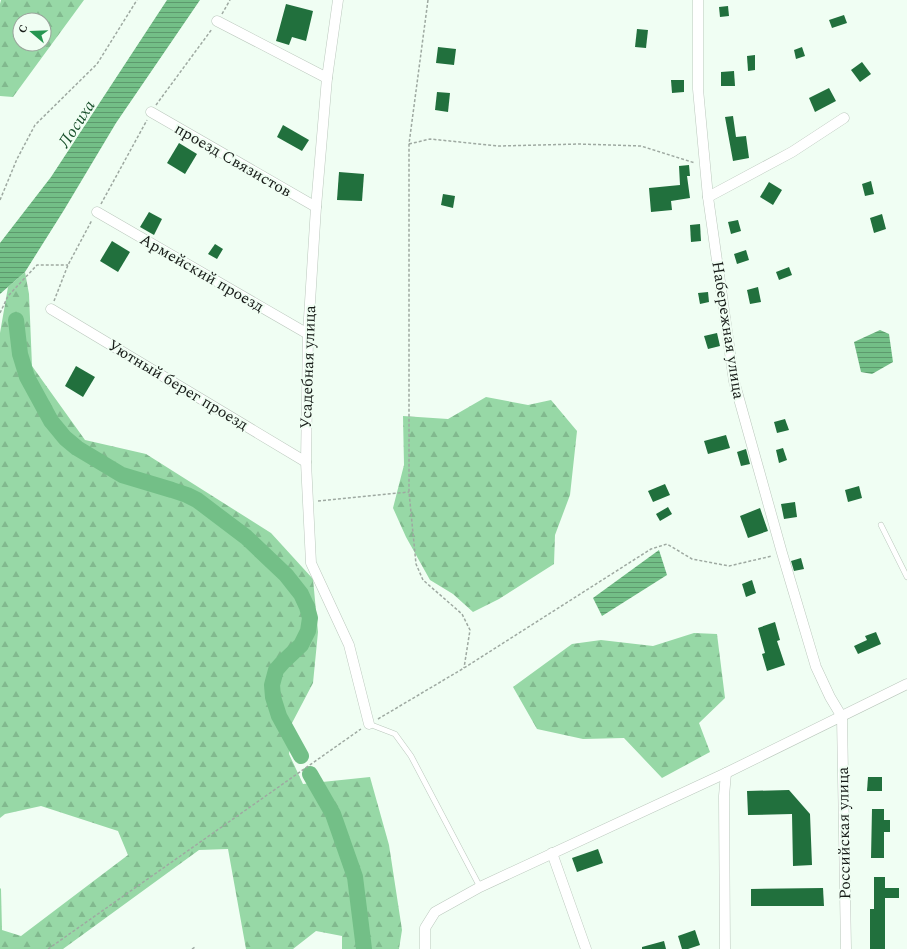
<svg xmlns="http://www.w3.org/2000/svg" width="907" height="949" font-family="Spectral,serif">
<defs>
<pattern id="forest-firs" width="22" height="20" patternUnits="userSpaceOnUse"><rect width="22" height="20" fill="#97d8a6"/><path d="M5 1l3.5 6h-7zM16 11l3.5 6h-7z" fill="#81b98e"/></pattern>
<pattern id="water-rules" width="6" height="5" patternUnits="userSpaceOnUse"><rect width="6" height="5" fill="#73bf87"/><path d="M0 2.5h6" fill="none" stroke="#5d9a6d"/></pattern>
</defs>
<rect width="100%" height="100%" fill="#f0fef3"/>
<g fill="url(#forest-firs)" fill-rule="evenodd">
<path d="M1 0H84L13 97 0 96V4ZM20 20H44V44H20Z"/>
<polygon points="25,272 29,294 32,366 85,440 146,454 271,533 313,579 318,632 313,683 292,723 289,754 303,784 370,777 389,845 402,930 399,949 342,949 342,936 316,931 293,949 246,949 228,849 199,850 63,949 0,949 0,888 1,889 2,930 21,936 128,855 118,831 41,806 5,814 0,818 0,333 8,287"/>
<polygon points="486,397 528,405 551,400 577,431 570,495 555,535 554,564 499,599 473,612 453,594 430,580 406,537 393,508 404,465 403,416 448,419"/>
<polygon points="694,633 717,634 725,698 699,723 710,752 662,778 624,738 583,739 537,729 513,687 572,644 601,640 653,646"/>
</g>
<g fill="url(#water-rules)">
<polygon points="167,0 200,0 116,123 64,210 25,272 0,294 0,243 51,177"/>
<polygon points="880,330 889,334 893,362 872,374 861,372 854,342"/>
<polygon points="659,550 667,575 602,616 593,598"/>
</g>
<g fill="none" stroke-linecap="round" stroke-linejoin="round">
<g stroke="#73bf87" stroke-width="16">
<polyline points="16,320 20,354 27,377 51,421 65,438 77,448 122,475 172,490 187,495 197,500 246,537 286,575 301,594 307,607 310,618 308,631 301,645 283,662 276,670 272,685 273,697 279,716 301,756"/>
<polyline points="310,774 333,814 355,877 364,949"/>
</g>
</g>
<g fill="#21703d">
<polygon points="286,4 313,11 306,41 292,37 289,45 276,41"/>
<polygon points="728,6 729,16 720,17 719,7"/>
<polygon points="844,15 847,23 832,28 829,20"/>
<polygon points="637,29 648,30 646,48 635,47"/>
<polygon points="438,47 456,49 454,65 436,63"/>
<polygon points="802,47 805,56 796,59 794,50"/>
<polygon points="755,55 755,70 748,71 747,56"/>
<polygon points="862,62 871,74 860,82 851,70"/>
<polygon points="734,71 735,86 721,86 721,72"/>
<polygon points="671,80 684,80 684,92 672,93"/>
<polygon points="829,88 836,101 815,112 809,98"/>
<polygon points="437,92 450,93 448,112 435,110"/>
<polygon points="733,116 736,137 746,136 749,158 733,161 725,117"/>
<polygon points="283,125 309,140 302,151 277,137"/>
<polygon points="179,143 197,154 185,174 167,163"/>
<polygon points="689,165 690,176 687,176 690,198 671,201 672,210 651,212 649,188 680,185 679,166"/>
<polygon points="339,172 364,174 362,201 337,200"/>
<polygon points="871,181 874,194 865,196 862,184"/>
<polygon points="769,182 782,190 773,205 760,197"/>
<polygon points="443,194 455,196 453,208 441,205"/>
<polygon points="149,212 162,219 154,235 140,227"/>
<polygon points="882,214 886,229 874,233 870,218"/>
<polygon points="738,220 741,231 731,234 728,222"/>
<polygon points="700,224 701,241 691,242 690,225"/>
<polygon points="112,241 130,252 118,272 100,261"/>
<polygon points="215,244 223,249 217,259 208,254"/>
<polygon points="746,250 749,260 737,264 734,254"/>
<polygon points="789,267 792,275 779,280 776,272"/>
<polygon points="758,287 761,302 750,304 747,290"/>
<polygon points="708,292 709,302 700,304 698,293"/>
<polygon points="717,333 720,346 708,349 704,336"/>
<polygon points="76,366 95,377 83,397 65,386"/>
<polygon points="785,419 789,430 777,433 774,422"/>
<polygon points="726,435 730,448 708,454 704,441"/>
<polygon points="783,448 787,460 779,463 776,450"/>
<polygon points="746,449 750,464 741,466 737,452"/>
<polygon points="665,484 670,495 653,502 648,491"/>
<polygon points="859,486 862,498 848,502 845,490"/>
<polygon points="795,502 797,517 784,519 781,504"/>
<polygon points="668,507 672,514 660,521 656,514"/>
<polygon points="760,508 768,531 748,538 740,516"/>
<polygon points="801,558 804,569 794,571 791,561"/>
<polygon points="752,580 756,593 746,597 742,584"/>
<polygon points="775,622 780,640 777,641 785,665 767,671 762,654 765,653 758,628"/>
<polygon points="876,632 881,644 858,654 854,646 867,640 865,636"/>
<polygon points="868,777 882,777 882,791 867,791"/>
<polygon points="789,790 810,814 812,865 793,866 792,814 748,815 747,791"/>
<polygon points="872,809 884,809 884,820 890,820 890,832 884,832 884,858 871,858"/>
<polygon points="598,849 603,863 577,872 572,858"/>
<polygon points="874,877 885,877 885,888 899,888 899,898 885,898 885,949 870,949 870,909 874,909"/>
<polygon points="823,888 824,906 751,906 751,889"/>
<polygon points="695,930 700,945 688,949 682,949 678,936"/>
<polygon points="664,941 666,949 642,949 642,947"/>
</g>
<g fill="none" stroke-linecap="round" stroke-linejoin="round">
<g stroke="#bbc8bd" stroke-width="6">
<g id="service">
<polyline points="881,525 907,577"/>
<polyline points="369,724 395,734 411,756 480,887"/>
</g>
</g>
<g stroke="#bbc8bd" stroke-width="11">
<g id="minor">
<polyline points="338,0 327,78 316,207 308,334 306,462 311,563 349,645 369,724"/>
<polyline points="698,0 698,89 705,165 708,197 734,381 782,553 816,667 830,697 842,717 846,949"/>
<polyline points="217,21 327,78"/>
<polyline points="151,112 316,207"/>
<polyline points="708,197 792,152 844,118"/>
<polyline points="97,212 308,334"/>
<polyline points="51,309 306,462"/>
<polyline points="552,853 586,949"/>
<polyline points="425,949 425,928 435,912 480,887 726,773 907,684"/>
<polyline points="725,949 724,796 726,773"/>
</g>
</g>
<g stroke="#9ea9a1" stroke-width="1.5" stroke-dasharray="3 2" stroke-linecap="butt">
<polyline points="428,0 409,144 409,492 416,564 423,580 462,614 470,630 464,668"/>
<polyline points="222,14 230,0"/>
<polyline points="156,105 212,29"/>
<polyline points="409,144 430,139 499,146 579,144 641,146 695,163"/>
<polyline points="0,200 17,159 35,125 97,64 137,0"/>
<polyline points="101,204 147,120"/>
<polyline points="54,301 68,265 92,220"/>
<polyline points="0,313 8,296 37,265 68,265"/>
<polyline points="318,501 409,492"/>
<polyline points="378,719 464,668 651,549 667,544 692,559 729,566 772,556"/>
<polyline points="48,949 361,729"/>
<polyline points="192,949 195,947"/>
</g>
<use href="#service" stroke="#fff" stroke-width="5"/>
<use href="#minor" stroke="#fff" stroke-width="10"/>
</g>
<g text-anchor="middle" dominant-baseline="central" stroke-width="4" stroke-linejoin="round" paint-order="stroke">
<g font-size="16" fill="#171c18" stroke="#f0fef3">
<text transform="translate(233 160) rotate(30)">проезд Связистов</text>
<text transform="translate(202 273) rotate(30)">Армейский проезд</text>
<text transform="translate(728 330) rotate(81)">Набережная улица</text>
<text transform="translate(308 367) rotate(-88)">Усадебная улица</text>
<text transform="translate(178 385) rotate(31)">Уютный берег проезд</text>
<text transform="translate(844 833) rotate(-91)">Российская улица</text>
</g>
<g font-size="17" font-style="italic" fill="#174f2a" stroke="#f0fef3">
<text transform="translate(77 124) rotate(-57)">Лосиха</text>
</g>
</g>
<g transform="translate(32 32) rotate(289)"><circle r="19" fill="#f0fef3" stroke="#99a49b"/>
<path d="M0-3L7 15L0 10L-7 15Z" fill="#259650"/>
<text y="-6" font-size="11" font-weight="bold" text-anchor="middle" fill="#171c18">С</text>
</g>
</svg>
